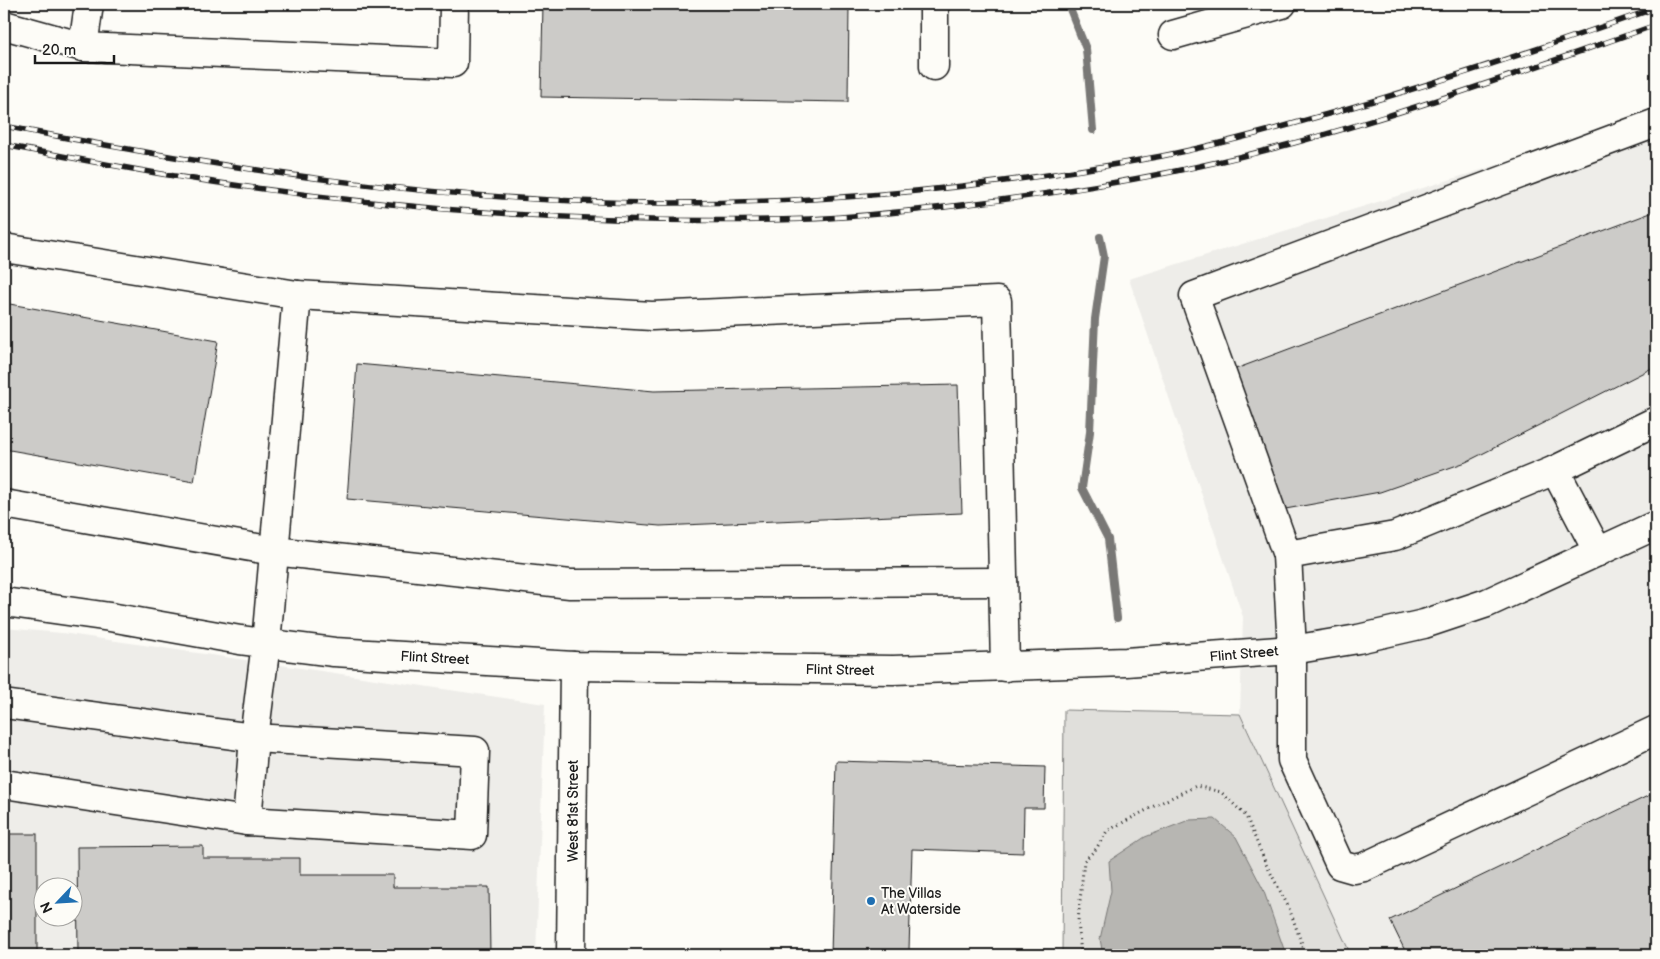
<svg xmlns="http://www.w3.org/2000/svg" width="1660" height="959" font-family="'Balsamiq Sans',sans-serif">
<rect width="100%" height="100%" fill="#fdfcf7"/>
<filter id="ink" filterUnits="userSpaceOnUse"><feTurbulence type="fractalNoise" baseFrequency=".02" numOctaves="2"/><feDisplacementMap in="SourceGraphic" scale="10" xChannelSelector="R" yChannelSelector="G"/><feConvolveMatrix kernelMatrix="1 2 1 2 8 2 1 2 1" color-interpolation-filters="sRGB"/></filter>
<g filter="url(#ink)">
<g fill="#eeede9" fill-rule="evenodd">
<polygon points="1656,116 1656,955 1351,955 1240,714 1243,617 1129,279"/>
<path d="M4 628 62 633 545 704 536 955H4ZM42 886H72V916H42Z"/>
</g>
<polygon fill="#e0dfdb" stroke="#7e7e7c" points="1064,710 1240,714 1351,955 1062,955"/>
<polygon fill="#b7b6b2" stroke="#797876" points="1215,819 1236,837 1263,889 1286,955 1103,955 1100,939 1111,891 1109,861 1145,837 1189,820"/>
<g fill="none" stroke-linecap="round" stroke-linejoin="round">
<g stroke="#797876" stroke-width="8">
<polyline points="1068,4 1086,49 1093,130"/>
<polyline points="1100,237 1104,256 1095,319 1090,432 1082,488 1108,539 1117,618"/>
</g>
</g>
<g fill="#cccbc8" stroke="#1c1c1c">
<polygon points="543,4 849,4 848,102 541,97"/>
<polygon points="1656,211 1656,366 1466,462 1380,492 1280,510 1233,370"/>
<polygon points="4,303 218,341 194,482 4,449"/>
<polygon points="357,364 654,391 958,385 962,513 660,526 347,499"/>
<polygon points="836,761 1045,767 1044,808 1024,808 1023,853 912,849 909,950 1030,953 1030,955 831,955"/>
<polygon points="1656,792 1656,955 1407,955 1390,920"/>
<rect x="4" y="834" width="33" height="121"/>
<polygon points="203,846 203,858 300,858 300,875 393,875 393,887 489,887 490,955 78,955 77,847"/>
</g>
<g fill="none" stroke-linecap="round" stroke-linejoin="round">
<g stroke="#1c1c1c" stroke-width="31">
<g id="minor">
<polyline points="4,25 83,47 453,63 454,4"/>
<polyline points="1173,35 1282,4"/>
<polyline points="83,47 89,4"/>
<polyline points="934,66 934,4"/>
<polyline points="4,248 297,295 652,316 997,301 1005,667"/>
<polyline points="1555,470 1656,421"/>
<polyline points="4,504 274,551 570,584 1003,582"/>
<polyline points="1598,552 1555,470 1395,536 1287,555 1292,650 1292,760 1340,865 1354,869 1364,867 1656,730"/>
<polyline points="1287,555 1194,296 1656,123"/>
<polyline points="4,602 110,617 240,640 334,652 574,666 893,670 1126,662 1292,650 1358,639 1424,624 1487,603 1656,525"/>
<polyline points="4,704 254,738 475,751 472,835 247,821 4,784"/>
<polyline points="247,821 254,738 266,643 297,295"/>
<polyline points="571,955 574,666"/>
</g>
</g>
<polyline stroke="#1c1c1c" stroke-width="3" stroke-dasharray="1 4" stroke-linecap="butt" points="1081,955 1078,921 1084,861 1096,849 1107,831 1156,805 1196,786 1221,792 1246,816 1266,864 1289,908 1306,955"/>
<use href="#minor" stroke="#fdfcf7" stroke-width="28"/>
<g stroke="#1c1c1c" stroke-width="5.5">
<g id="rail">
<path d="M4 126C219 168 438 202 658 203 827 204 996 187 1162 156 1212 146 1261 133 1310 119 1427 87 1542 48 1656 8"/>
<path d="M4 145C56 155 109 165 162 174 376 209 594 226 810 219 855 217 900 212 945 207 1021 198 1096 187 1171 172 1337 139 1497 80 1656 25"/>
</g>
</g>
<use href="#rail" stroke="#fdfcf7" stroke-width="4" stroke-dasharray="11" stroke-linecap="butt"/>
</g>
</g>
<circle fill="#1f6fb2" stroke="#fdfcf7" stroke-width="2" cx="871" cy="901" r="5"/>
<g text-anchor="middle" dominant-baseline="central" stroke-width="4" stroke-linejoin="round" paint-order="stroke">
<g font-size="14" fill="#1c1c1c" stroke="#fdfcf7">
<text transform="translate(1244 654) rotate(-5)">Flint Street</text>
<text transform="translate(435 658) rotate(3)">Flint Street</text>
<text transform="translate(840 670) rotate(1)">Flint Street</text>
<text transform="translate(573 811) rotate(-90)">West 81st Street</text>
</g>
<g font-size="14" fill="#1c1c1c" stroke="#fdfcf7" text-anchor="start">
<text x="881" y="893">The Villas<tspan x="881" dy="16">At Waterside</tspan></text>
</g>
</g>
<rect width="1660" height="959" fill="none" stroke="#fdfcf7" stroke-width="20"/>
<rect x="10" y="10" width="1640" height="939" fill="none" stroke="#1c1c1c" stroke-width="2" filter="url(#ink)"/>
<g transform="translate(58 902) rotate(245)"><circle r="24" fill="#fdfcf7" stroke="#a3a29f"/>
<path d="M0-4L9 19L0 12L-9 19Z" fill="#1f6fb2"/>
<text y="-8" font-size="14" font-weight="bold" text-anchor="middle" fill="#1c1c1c">N</text>
</g>
<path d="M35 55v8h79v-8" fill="none" stroke="#1c1c1c" stroke-width="2.5"/>
<text x="42" y="55" font-size="15" fill="#1c1c1c" stroke="#fdfcf7" stroke-width="4" paint-order="stroke">20 m</text>
</svg>
